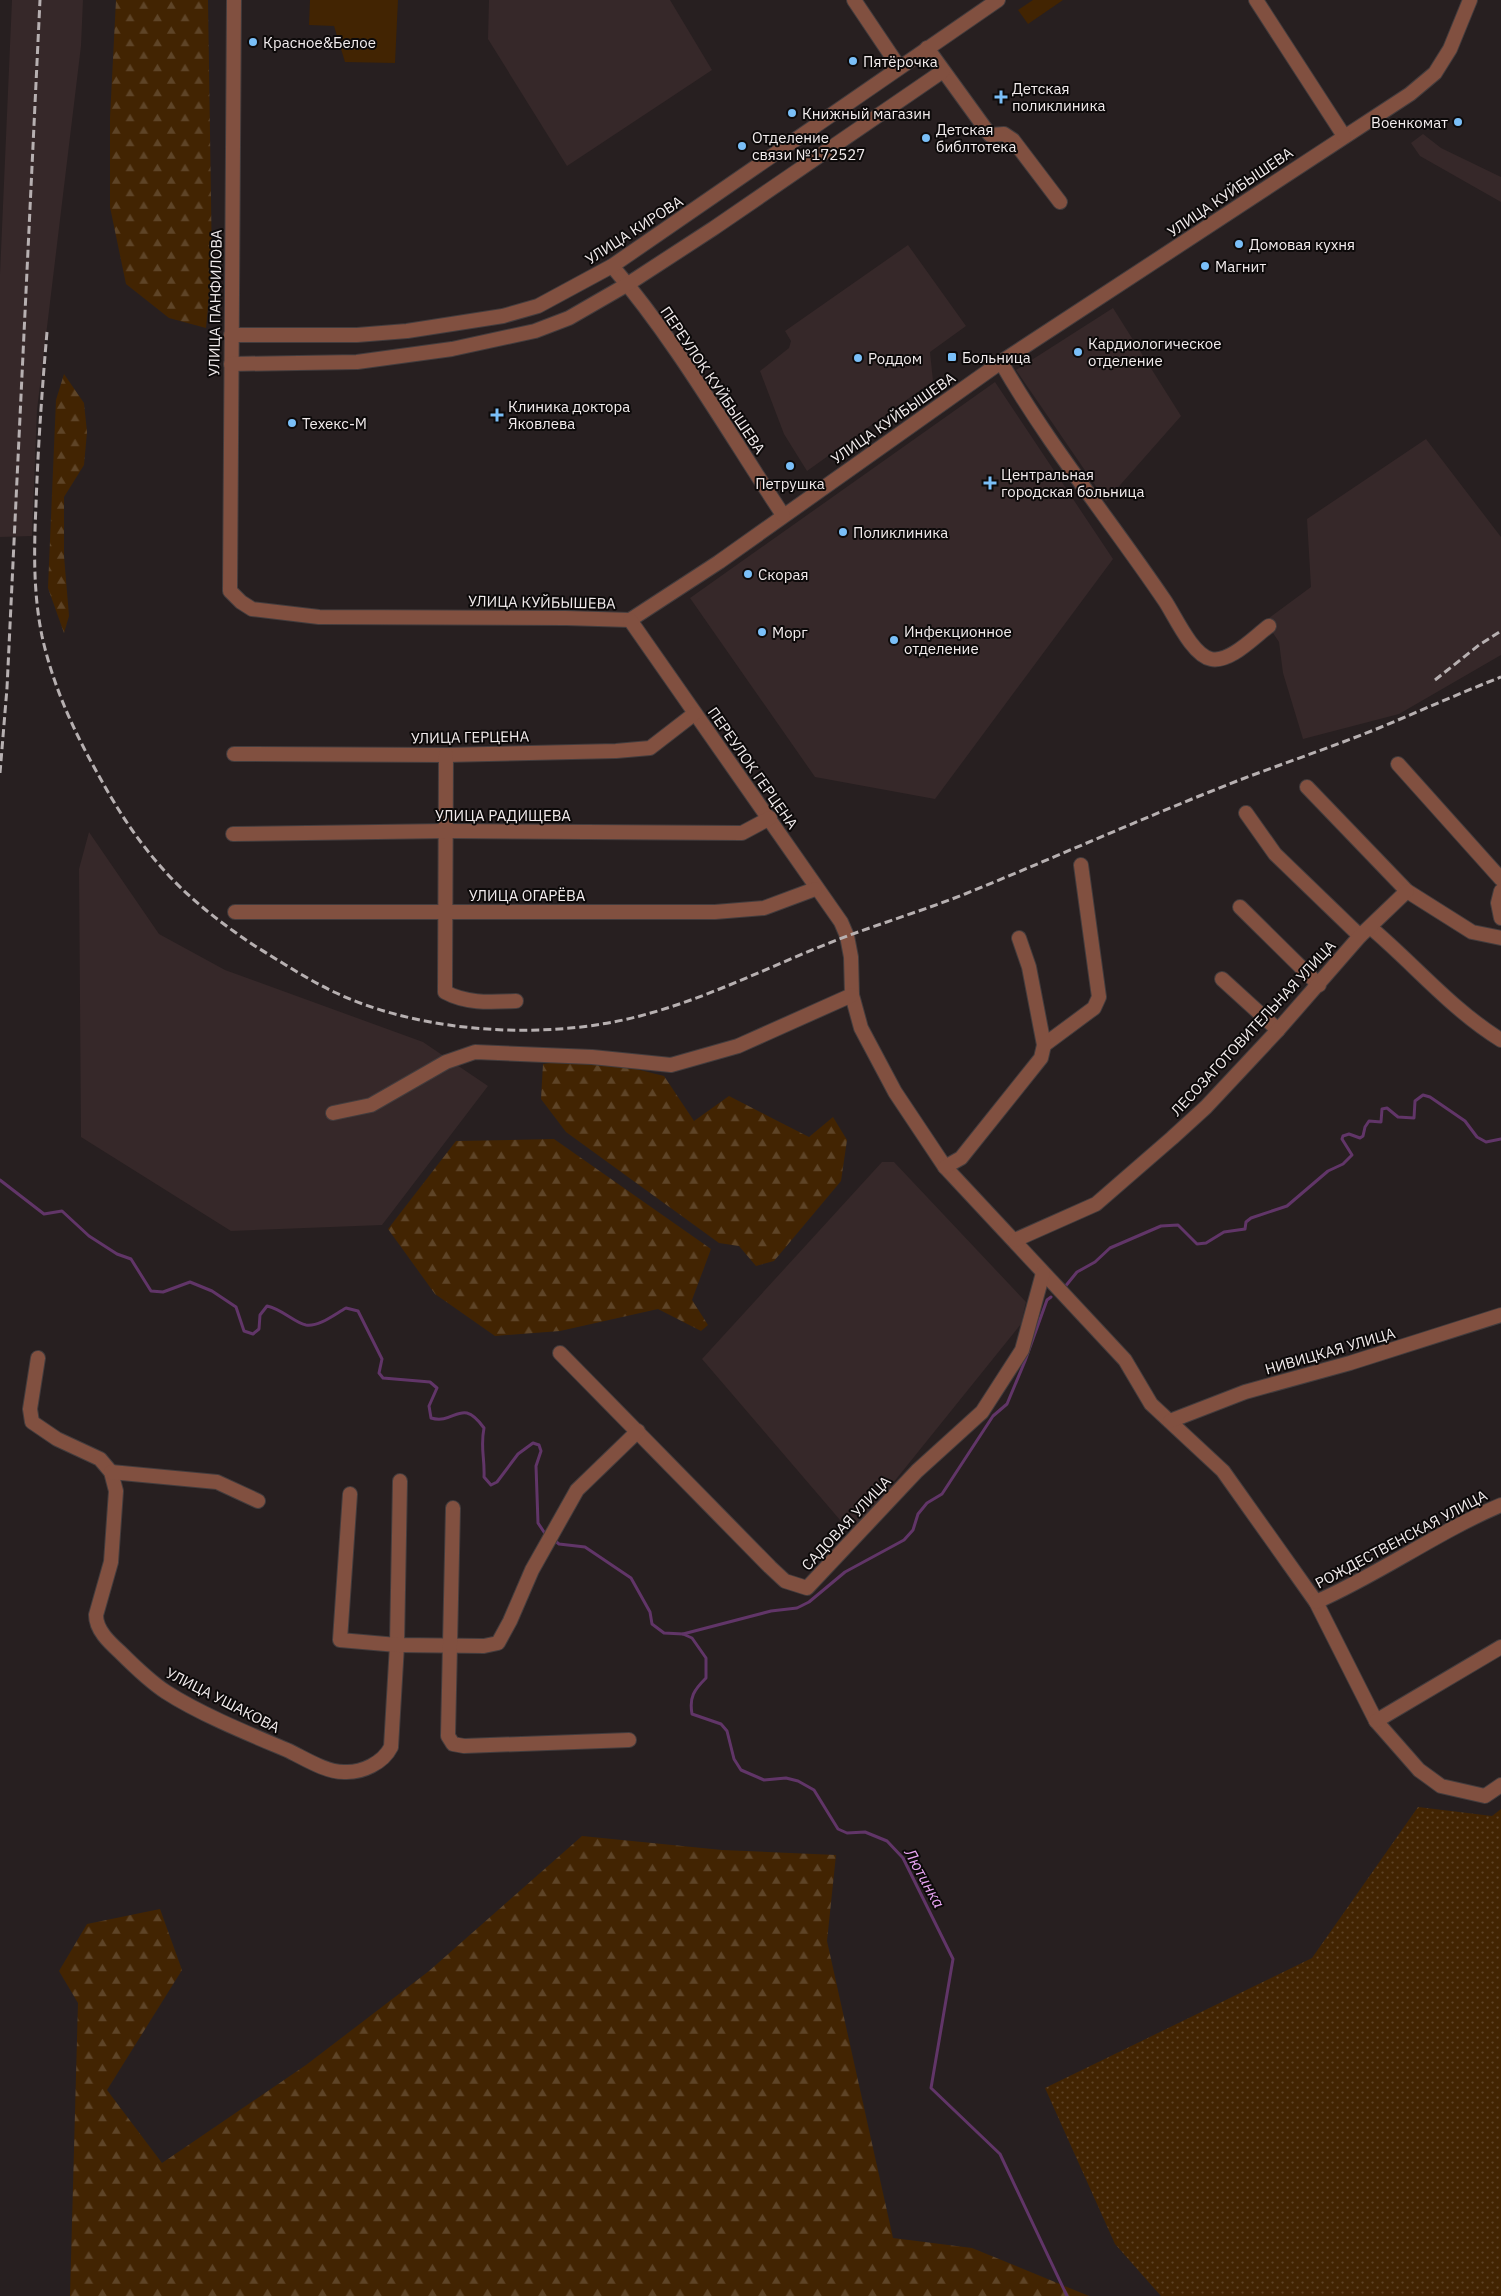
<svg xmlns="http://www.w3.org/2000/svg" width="1501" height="2296" font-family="'IBM Plex Sans',sans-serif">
<defs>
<pattern id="grass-dots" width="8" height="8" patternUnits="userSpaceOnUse" patternTransform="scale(1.25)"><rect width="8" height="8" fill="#422402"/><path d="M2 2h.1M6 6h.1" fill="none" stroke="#5e4427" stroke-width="1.8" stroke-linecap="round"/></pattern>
<pattern id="forest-firs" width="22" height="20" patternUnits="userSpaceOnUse" patternTransform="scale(1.25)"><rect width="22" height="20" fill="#422402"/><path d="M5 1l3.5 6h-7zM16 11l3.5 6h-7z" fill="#5e4427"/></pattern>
</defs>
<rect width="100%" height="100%" fill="#271f20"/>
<g fill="#362829">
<polygon points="12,0 83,0 81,46 37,410 32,536 0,537 0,274"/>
<polygon points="489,0 670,0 712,70 567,166 488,39"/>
<polygon points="1423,134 1441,148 1501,177 1501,202 1420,156 1411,143"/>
<polygon points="908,245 966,326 930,352 933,381 807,471 784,434 760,371 789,348 791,341 785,331"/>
<polygon points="1113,308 1181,416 1106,501 1016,370"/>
<polygon points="995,382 1113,559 935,799 815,777 690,598"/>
<polygon points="1426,439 1501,537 1501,655 1399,714 1303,739 1283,673 1279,642 1265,621 1311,587 1307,519"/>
<polygon points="89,832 159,934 225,970 423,1042 488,1086 382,1225 231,1231 81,1137 79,869"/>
<polygon points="882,1162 894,1162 1026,1302 1021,1324 852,1534 702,1359"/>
</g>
<polygon fill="url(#grass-dots)" points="1418,1807 1492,1816 1501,1809 1501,2296 1161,2296 1115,2244 1045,2088 1312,1958"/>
<g fill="url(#forest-firs)">
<polygon points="116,0 208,0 212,267 206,328 169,318 126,284 110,207 110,118"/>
<polygon points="64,374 84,403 87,432 84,465 64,497 64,556 69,616 64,633 48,588 56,400"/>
<polygon points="563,1061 616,1064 664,1076 694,1121 729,1096 809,1137 833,1117 847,1140 841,1181 774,1261 756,1266 739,1246 719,1243 566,1132 541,1099 543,1064"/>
<polygon points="554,1139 711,1249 692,1300 708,1325 701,1331 658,1309 560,1331 495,1336 435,1294 388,1229 456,1141"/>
<polygon points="582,1836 722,1850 836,1855 827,1941 893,2238 972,2248 1089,2296 70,2296 78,2003 59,1971 87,1924 160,1909 182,1970 107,2090 162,2163 306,2065 429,1971"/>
</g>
<g fill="#422402">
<polygon points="310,0 398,0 395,63 345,62 334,26 309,25"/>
<polygon points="1033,0 1063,0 1028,24 1018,10"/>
</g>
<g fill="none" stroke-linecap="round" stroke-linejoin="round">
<g stroke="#613568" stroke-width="3">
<path d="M0 1180 44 1214 62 1211 89 1236 117 1254 131 1259 151 1291 163 1292 190 1282 212 1291 236 1307 244 1331 253 1334 259 1329 260 1315 267 1306C282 1309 295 1323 306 1325 319 1327 335 1314 346 1308L358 1311 382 1359 379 1373 383 1378 430 1382 437 1388 429 1406 431 1418C456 1425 461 1396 484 1428 480 1448 485 1458 484 1477L491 1485 497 1482 518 1454 533 1443 539 1445 541 1451 536 1466 538 1523 546 1535"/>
<polyline points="1064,1288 1077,1272 1095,1262 1110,1248 1161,1226 1178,1225 1197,1244 1206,1243 1224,1232 1245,1229 1246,1222 1251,1218 1287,1206 1328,1171 1343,1164 1352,1155 1342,1139 1343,1136 1349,1134 1360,1138 1363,1136 1365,1127 1369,1121 1381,1122 1382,1109 1387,1108 1398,1117 1414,1118 1415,1101 1423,1095 1430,1097 1465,1121 1477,1137 1486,1142 1501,1139"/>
<path d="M554 1540 559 1544 585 1547 631 1578 650 1612 652 1624 664 1633 683 1634 692 1638 706 1658V1678C694 1690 689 1697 692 1714L721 1724 727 1731 734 1759 741 1770 764 1780 786 1778 798 1781 814 1790 838 1829 847 1833 865 1832 887 1841 903 1858 953 1959 931 2088 1000 2154 1067 2296"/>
<polyline points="683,1634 771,1611 797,1608 809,1602 845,1572 904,1540 913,1530 918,1514 927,1503 942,1494 993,1416 1007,1404 1025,1361 1047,1300 1051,1297"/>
</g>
<g stroke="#433c3d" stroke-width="16">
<g id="minor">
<polyline points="234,0 230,591 241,602 252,609 319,617 566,618 630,620 719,562 1001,362 1410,94 1435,73 1450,49 1470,0"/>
<polyline points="854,0 899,67"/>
<polyline points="1256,0 1344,136"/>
<polyline points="927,48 990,135 1004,134 1013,140 1060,202"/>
<path d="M612 266C677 342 728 432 783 515"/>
<polyline points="231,335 357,335 407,331 503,316 538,306 612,266 998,0"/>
<path d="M1001 362C1049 446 1111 521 1165 601 1175 616 1192 655 1211 659 1230 663 1254 637 1269 626"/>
<polyline points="231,364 357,362 452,349 535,331 569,318 628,284 714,228 943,71"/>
<polyline points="630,620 841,922 847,936 851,957 852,995 861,1028 895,1092 945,1167 1125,1360 1151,1404 1223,1471 1316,1602 1376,1721 1419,1770 1441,1786 1485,1796 1501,1785"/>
<polyline points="234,754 446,755 616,751 650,748 694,714"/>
<path d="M446 755 445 992C467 1004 491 1002 516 1001"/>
<polyline points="1398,764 1501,879"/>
<polyline points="1307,787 1407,891 1472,932 1501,938"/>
<polyline points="1246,813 1275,854 1360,936"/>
<polyline points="233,834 447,831 742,833 770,818"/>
<polyline points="1501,891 1498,903 1501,918"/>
<polyline points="1240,907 1319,985"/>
<polyline points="235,912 715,912 764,908 815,889"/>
<path d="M1370 927C1414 964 1451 1009 1501 1040"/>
<polyline points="1222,979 1278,1030"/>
<polyline points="1044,1045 1094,1008 1099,997 1081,865"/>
<polyline points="333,1113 371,1105 446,1062 475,1052 592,1057 671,1065 738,1046 852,995"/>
<polyline points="945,1167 961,1158 1041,1058 1044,1045 1029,967 1019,938"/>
<polyline points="1015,1240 1096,1204 1172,1138 1206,1107 1278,1030 1360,936 1407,891"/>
<polyline points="560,1353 770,1567 785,1581 807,1588 917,1471 982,1412 1022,1350 1043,1273"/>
<path d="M38 1358 30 1409 32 1422 57 1439 100 1459 111 1472 116 1491 111 1562 96 1615C96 1630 109 1642 120 1652 134 1666 149 1681 166 1692 200 1714 249 1734 287 1750 304 1758 325 1772 344 1772 362 1773 383 1763 391 1747L397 1645 400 1481"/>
<polyline points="1170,1421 1245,1392 1350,1363 1501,1315"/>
<polyline points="111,1472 217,1482 258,1501"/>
<polyline points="350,1494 340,1640 397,1645 484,1646 498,1643 510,1621 532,1570 577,1490 638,1431"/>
<polyline points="453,1508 448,1736 453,1744 464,1746 629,1740"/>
<path d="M1316 1602C1380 1574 1437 1532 1501 1505"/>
<polyline points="1376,1721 1501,1647"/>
</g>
</g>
<use href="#minor" stroke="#815040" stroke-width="14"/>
<g stroke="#b7b0b1" stroke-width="3" stroke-dasharray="8 4" stroke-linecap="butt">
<path d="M47 332C42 390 38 447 36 505 34 549 33 592 42 636 53 686 74 732 99 776 117 809 137 840 162 868 188 898 222 924 255 946 281 962 307 979 334 992 412 1029 517 1038 602 1024 689 1010 769 965 850 935 888 921 927 909 965 894 1056 857 1145 817 1237 781 1284 763 1332 747 1379 728 1420 711 1460 693 1501 677"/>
<polyline points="1435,680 1479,645 1501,631"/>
<polyline points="0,773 7,688 40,0"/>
</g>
</g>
<g fill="#7abff8" stroke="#0d0a0a" stroke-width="2">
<circle cx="253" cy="42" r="5"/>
<circle cx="853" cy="61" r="5"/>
<path d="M998.5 89.5h5v5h5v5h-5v5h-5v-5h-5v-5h5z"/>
<circle cx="792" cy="113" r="5"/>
<circle cx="1458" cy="122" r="5"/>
<circle cx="926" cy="138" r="5"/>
<circle cx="742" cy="146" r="5"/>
<circle cx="1239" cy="244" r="5"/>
<circle cx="1205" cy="266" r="5"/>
<circle cx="1078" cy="352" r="5"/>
<rect x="947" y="352" width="10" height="10" rx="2.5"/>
<circle cx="858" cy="358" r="5"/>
<path d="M494.5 407.5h5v5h5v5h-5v5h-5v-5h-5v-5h5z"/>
<circle cx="292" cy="423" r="5"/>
<circle cx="790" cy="466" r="5"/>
<path d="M987.5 475.5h5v5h5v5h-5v5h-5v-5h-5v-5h5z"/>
<circle cx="843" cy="532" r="5"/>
<circle cx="748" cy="574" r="5"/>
<circle cx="762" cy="632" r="5"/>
<circle cx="894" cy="640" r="5"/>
</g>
<g text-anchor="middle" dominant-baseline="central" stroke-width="4" stroke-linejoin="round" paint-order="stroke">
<g font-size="15" fill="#f2eced" stroke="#0d0a0a" text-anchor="start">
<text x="263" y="42">Красное&amp;Белое</text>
<text x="863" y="61">Пятёрочка</text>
<text x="1012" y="88">Детская<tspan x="1012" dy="17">поликлиника</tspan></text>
<text x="802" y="113">Книжный магазин</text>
<text x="1448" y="122" text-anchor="end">Военкомат</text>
<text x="936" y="129">Детская<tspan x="936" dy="17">библтотека</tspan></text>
<text x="752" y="137">Отделение<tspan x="752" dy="17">связи №172527</tspan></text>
<text x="1249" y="244">Домовая кухня</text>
<text x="1215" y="266">Магнит</text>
<text x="1088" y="343">Кардиологическое<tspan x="1088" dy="17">отделение</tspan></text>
<text x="962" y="357">Больница</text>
<text x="868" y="358">Роддом</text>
<text x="508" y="406">Клиника доктора<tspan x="508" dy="17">Яковлева</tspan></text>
<text x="302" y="423">Техекс-М</text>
<text x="1001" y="474">Центральная<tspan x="1001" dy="17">городская больница</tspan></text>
<text x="790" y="483" text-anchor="middle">Петрушка</text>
<text x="853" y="532">Поликлиника</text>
<text x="758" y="574">Скорая</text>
<text x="904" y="631">Инфекционное<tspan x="904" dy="17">отделение</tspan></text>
<text x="772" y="632">Морг</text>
</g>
<g font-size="15" fill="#f2eced" stroke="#0d0a0a">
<text transform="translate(1230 192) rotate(-34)">УЛИЦА КУЙБЫШЕВА</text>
<text transform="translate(634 230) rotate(-33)">УЛИЦА КИРОВА</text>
<text transform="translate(215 303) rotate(-89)">УЛИЦА ПАНФИЛОВА</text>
<text transform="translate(713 380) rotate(56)">ПЕРЕУЛОК КУЙБЫШЕВА</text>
<text transform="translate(893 418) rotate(-35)">УЛИЦА КУЙБЫШЕВА</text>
<text transform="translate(542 602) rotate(1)">УЛИЦА КУЙБЫШЕВА</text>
<text transform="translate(470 737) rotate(-1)">УЛИЦА ГЕРЦЕНА</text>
<text transform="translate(753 768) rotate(55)">ПЕРЕУЛОК ГЕРЦЕНА</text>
<text x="503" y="815">УЛИЦА РАДИЩЕВА</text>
<text x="527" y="895">УЛИЦА ОГАРЁВА</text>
<text transform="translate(1253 1028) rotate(-47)">ЛЕСОЗАГОТОВИТЕЛЬНАЯ УЛИЦА</text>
<text transform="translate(1330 1351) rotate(-16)">НИВИЦКАЯ УЛИЦА</text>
<text transform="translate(846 1523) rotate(-47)">САДОВАЯ УЛИЦА</text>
<text transform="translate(1401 1539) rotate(-28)">РОЖДЕСТВЕНСКАЯ УЛИЦА</text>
<text transform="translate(223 1700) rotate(27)">УЛИЦА УШАКОВА</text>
</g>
<g font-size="16" font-style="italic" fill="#e9a5f3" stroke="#0d0a0a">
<text transform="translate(925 1878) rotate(61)">Лютинка</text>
</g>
</g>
</svg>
